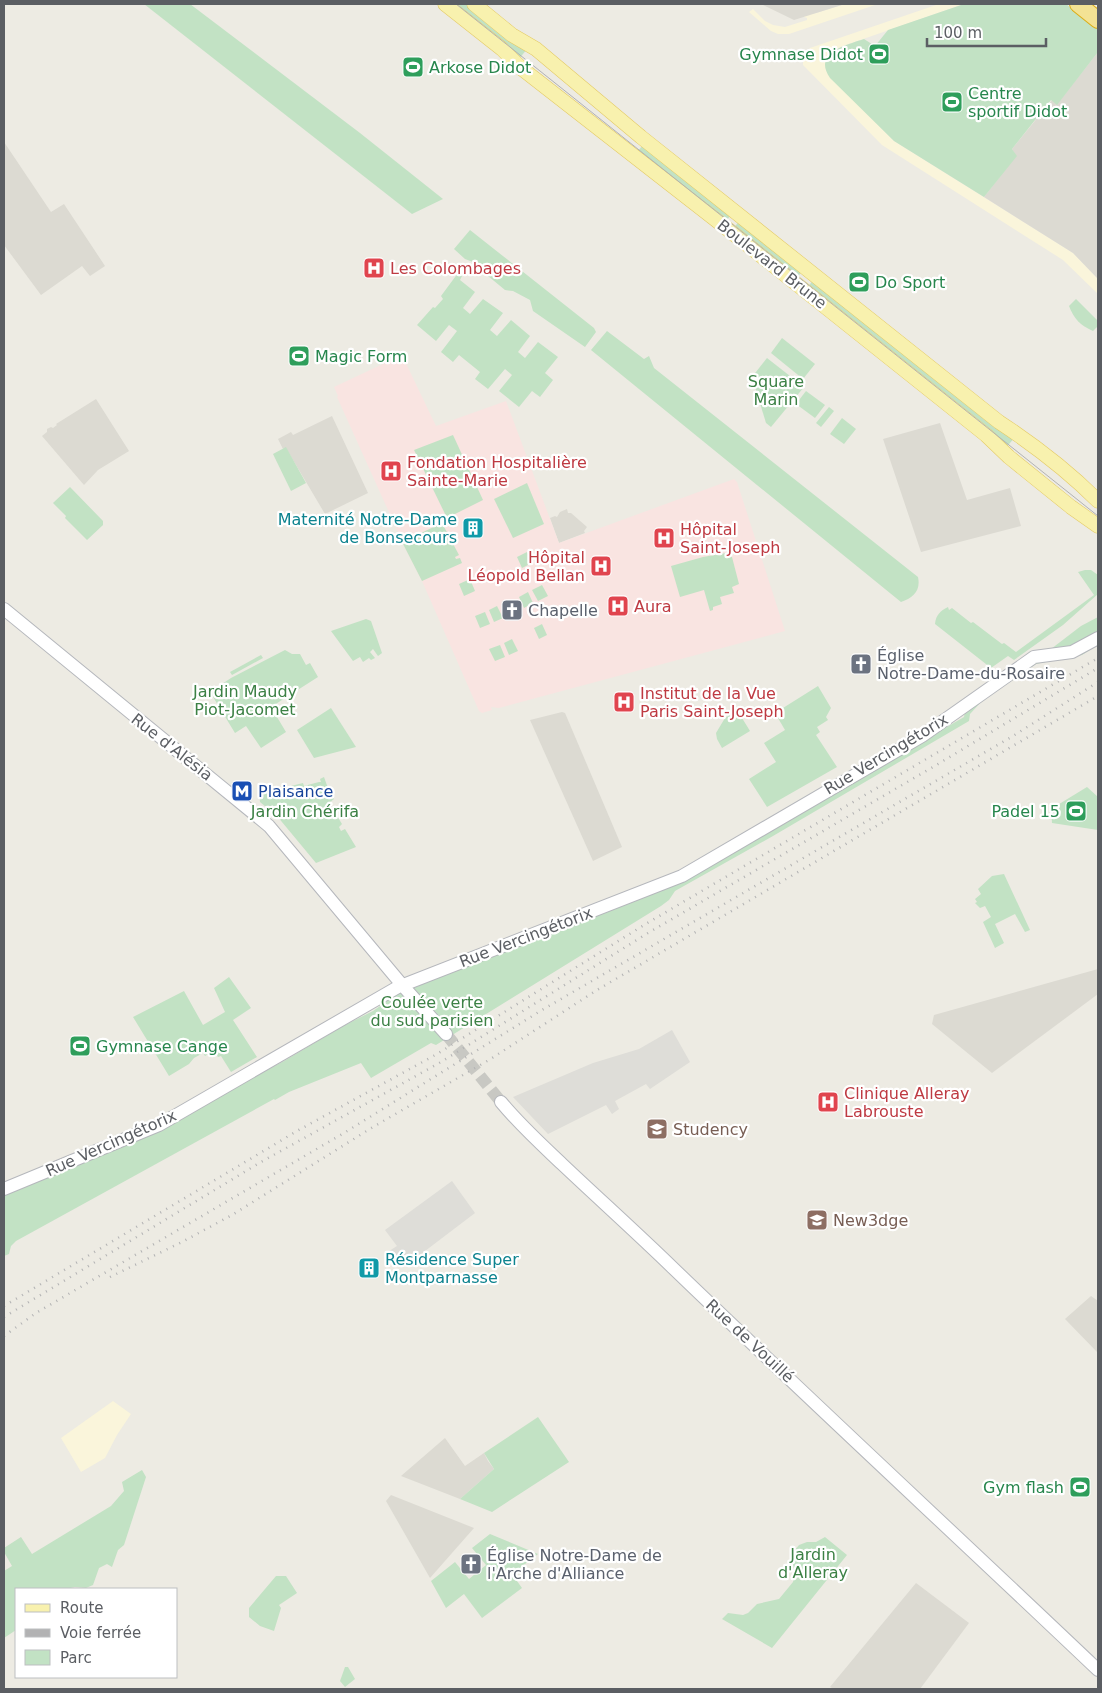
<svg xmlns="http://www.w3.org/2000/svg" width="1102" height="1693" font-family="'DejaVu Sans',sans-serif">
<rect width="100%" height="100%" fill="#edebe3"/>
<g fill="#faf5db">
<polygon points="845,4 878,4 789,34 778,34 771,31 749,12 753,9 765,21 773,25 785,27 807,20 807,18 798,15 816,13"/>
<polygon points="939,4 964,4 843,46 833,51 827,58 826,65 828,74 894,141 1073,253 1098,279 1098,294 1063,260 882,145 803,65 803,57 810,48"/>
<polygon points="113,1401 131,1414 117,1435 105,1458 81,1472 61,1438"/>
</g>
<g fill="#deddd8">
<polygon points="672,1030 690,1062 650,1089 646,1084 615,1101 619,1109 612,1114 606,1105 548,1134 513,1097 593,1063 639,1049"/>
<polygon points="452,1181 475,1213 404,1267 396,1255 389,1259 386,1253 397,1246 385,1230"/>
</g>
<g fill="#dcdad2">
<polygon points="761,4 845,4 794,20"/>
<polygon points="1098,52 1098,279 1073,253 984,197 1016,156 1012,149 1052,100 1057,104"/>
<polygon points="4,142 51,212 64,204 105,266 90,276 82,266 41,295 4,245"/>
<polygon points="96,399 129,451 98,470 84,485 42,436 47,432 47,429 51,427 53,428 57,425 56,424"/>
<polygon points="332,416 368,493 325,514 286,448 283,449 278,439 291,432 293,435"/>
<polygon points="940,423 967,500 1010,488 1021,526 921,552 883,439"/>
<polygon points="567,509 568,513 571,513 587,527 584,531 585,533 559,543 550,518 555,516 557,517 560,512"/>
<polygon points="562,712 565,713 622,847 593,861 530,720"/>
<polygon points="1098,969 1098,994 992,1073 932,1024 934,1015"/>
<polygon points="1091,1296 1098,1301 1098,1353 1065,1319"/>
<polygon points="445,1438 465,1466 484,1453 488,1461 494,1469 460,1499 401,1476"/>
<polygon points="391,1495 474,1528 430,1578 386,1501"/>
<polygon points="916,1583 969,1623 920,1689 834,1689 830,1687"/>
</g>
<polygon fill="#f9e4e1" points="402,355 436,426 506,401 559,543 734,479 737,482 785,631 499,708 491,707 492,710 482,713 479,711 422,581 406,550 337,397 338,396 334,387"/>
<g fill="#c2e2c4">
<polygon points="144,4 190,4 360,133 443,199 412,214"/>
<polygon points="451,4 469,4 528,48 518,60"/>
<path d="M964 4H1066L1098 29V52L1057 105 1051 100 1012 149 1017 156 984 197 894 141 830 78C812 52 847 45 864 39L875 46 888 30Z"/>
<polygon points="644,144 732,214 725,222 637,152"/>
<polygon points="740,220 803,270 796,279 733,229"/>
<polygon points="470,230 594,328 596,332 585,347 533,311 530,300 513,291 505,290 482,271 473,262 465,259 454,249"/>
<polygon points="458,273 462,276 460,280 475,292 463,308 470,314 483,299 503,313 490,330 497,336 511,320 530,336 518,352 525,358 538,342 558,357 545,373 553,380 540,397 532,391 519,407 499,391 512,375 505,369 488,389 475,379 480,372 459,355 453,362 441,352 457,331 449,325 436,341 417,325 433,307 435,308 443,299 441,296"/>
<polygon points="814,279 1015,437 1005,449 807,288"/>
<path d="M1076 299 1098 321V326L1093 331C1080 325 1074 319 1069 306Z"/>
<path d="M607 331 644 359 649 356 654 368 918 577C921 591 913 598 901 602L591 350Z"/>
<polygon points="782,338 815,364 803,379 771,353"/>
<polygon points="767,358 804,387 771,427 766,423 752,377"/>
<polygon points="806,391 825,405 815,418 796,404"/>
<polygon points="829,407 834,411 821,427 816,423"/>
<polygon points="842,418 856,429 844,444 830,434"/>
<polygon points="453,435 483,500 447,518 414,450"/>
<polygon points="286,447 306,483 291,491 273,454"/>
<polygon points="527,483 544,524 513,538 494,499"/>
<polygon points="70,487 103,521 103,525 87,540 65,518 66,516 53,503"/>
<polygon points="442,523 459,555 455,557 456,559 460,558 462,563 422,581 402,542"/>
<polygon points="527,552 532,563 522,568 517,557"/>
<polygon points="726,553 732,557 739,584 732,587 734,593 720,597 722,604 713,607 713,610 710,611 704,590 680,597 671,566 703,557"/>
<path d="M1085 570H1091L1098 575V594L1063 625 1014 660 1008 656 991 668 935 624C936 615 940 611 948 607L949 610 952 608 971 623 973 622 1002 644 1004 643 1016 652 1094 595 1078 572Z"/>
<polygon points="470,579 475,591 464,596 459,584"/>
<polygon points="542,585 548,596 538,601 532,590"/>
<polygon points="528,592 533,603 524,608 519,597"/>
<polygon points="497,606 503,618 494,622 489,610"/>
<polygon points="485,612 490,624 480,628 475,616"/>
<polygon points="1098,617 1098,634 1078,647 1051,649 1081,626"/>
<polygon points="366,619 371,621 382,653 378,656 373,649 370,652 375,658 371,660 369,658 363,662 360,657 353,661 331,631"/>
<polygon points="542,624 547,635 539,639 534,628"/>
<polygon points="512,639 518,651 509,655 504,643"/>
<polygon points="1098,641 1098,645 1082,655 1036,664 982,701 970,714 969,721 773,836 675,891 669,900 661,906 436,1045 431,1043 371,1078 361,1063 289,1092 275,1100 274,1099 16,1241 11,1246 9,1254 4,1256 4,1193 159,1128 284,1061 343,1026 373,1011 393,997 394,993 684,880 964,717 965,711 1034,662"/>
<polygon points="500,645 505,657 495,661 489,649"/>
<polygon points="285,650 292,654 300,654 306,665 310,663 318,677 271,707 286,732 261,748 246,726 235,733 210,692 231,678"/>
<polygon points="261,655 263,658 232,675 230,672"/>
<polygon points="818,686 831,708 826,717 828,720 817,727 820,732 816,735 837,767 767,807 749,779 776,762 764,743 785,730 775,713"/>
<polygon points="734,705 750,731 722,748 717,739 716,733 725,718 731,714 730,712"/>
<polygon points="331,708 356,747 314,758 297,730"/>
<polygon points="324,777 329,791 334,799 329,803 342,824 339,827 341,831 345,829 356,847 316,863 277,816 260,802 259,794 303,783 304,786 319,782 321,782 320,779"/>
<polygon points="1087,787 1098,797 1098,830 1052,823 1051,809"/>
<polygon points="1004,874 1030,930 1025,932 1015,914 995,924 1004,943 995,948 983,922 991,917 985,906 980,908 975,903 977,902 975,899 981,894 978,889 992,876"/>
<polygon points="229,977 251,1008 233,1020 257,1057 231,1072 221,1056 218,1057 214,1051 205,1056 203,1053 194,1058 189,1064 169,1076 133,1017 184,991 203,1025 225,1012 214,988"/>
<polygon points="538,1417 569,1462 492,1512 460,1499 494,1469 484,1453"/>
<polygon points="142,1470 146,1477 124,1545 118,1550 112,1567 107,1564 99,1568 93,1585 86,1588 75,1587 66,1589 16,1589 16,1630 4,1638 4,1571 12,1566 4,1552 4,1548 21,1537 32,1554 111,1506 124,1491 122,1482"/>
<polygon points="490,1534 538,1554 512,1574 522,1588 482,1618 464,1594 446,1608 431,1581 455,1562 469,1579 486,1565 472,1548"/>
<polygon points="825,1537 847,1555 772,1648 722,1619 728,1613 743,1615 748,1613 757,1604 779,1599 793,1582 795,1572 791,1558 793,1552 799,1545 807,1542 816,1542"/>
<polygon points="276,1576 286,1576 297,1593 279,1605 281,1608 274,1631 260,1626 249,1617 249,1608"/>
<polygon points="345,1667 348,1667 355,1679 345,1687 340,1681"/>
</g>
<g fill="none" stroke-linecap="round" stroke-linejoin="round">
<polyline stroke="#c8c8c3" stroke-width="12" stroke-dasharray="12 6" stroke-linecap="butt" points="446,1034 501,1102"/>
<g stroke="#b5b7bc" stroke-width="14">
<g id="secondary">
<polyline points="4,609 269,826 403,986 446,1034"/>
<path d="M501 1102C520 1125 541 1144 562 1164 599 1199 637 1233 674 1269 814 1404 957 1536 1098 1670"/>
<polyline points="4,1189 159,1125 398,987 682,876 922,736 1034,657 1072,652 1098,638"/>
</g>
</g>
<g stroke="#e4ca65" stroke-width="15">
<g id="primary">
<polyline points="445,4 502,49 521,68 725,227 986,435 1009,457 1071,507 1098,526"/>
<path d="M474 4 512 35 536 49 641 137 999 422C1034 445 1068 471 1098 501"/>
</g>
</g>
<g stroke="#dcac14" stroke-width="18">
<polyline id="highway" points="1078,4 1098,20"/>
</g>
<use href="#secondary" stroke="#fff" stroke-width="12"/>
<use href="#primary" stroke="#f8f1ae" stroke-width="14"/>
<use href="#highway" stroke="#f3e294" stroke-width="16"/>
<polyline stroke="#b2b2b3" stroke-width="1" points="456,4 1098,516"/>
<g stroke="#b2b2b3" stroke-width="2.5" stroke-dasharray="1 6" stroke-linecap="butt">
<polyline points="110,1277 182,1242 232,1215 373,1127 489,1060 597,990 1098,696"/>
<polyline points="4,1306 297,1131 437,1054 644,925 1098,658"/>
<polyline points="4,1317 261,1162 441,1062 648,933 933,767 1098,668"/>
<polyline points="4,1336 36,1313 344,1133 542,1010 1013,736 1098,682"/>
</g>
</g>
<defs>
<g id="stadium-square" transform="scale(1.125)"><rect x="-9" y="-9" width="18" height="18" rx="4" fill="#2e9e5b" stroke="#fff"/><path d="M0-5a6.5 5 0 1 0 0 10a6.5 5 0 1 0 0-10ZM-3.5-1.8h7v3.6h-7Z" fill="#fff"/></g>
<g id="hospital-square" transform="scale(1.125)"><rect x="-9" y="-9" width="18" height="18" rx="4" fill="#e0444e" stroke="#fff"/><path d="M-5-5h3v3.5h4V-5h3V5h-3V1.5h-4V5h-3Z" fill="#fff"/></g>
<g id="building-square" transform="scale(1.125)"><rect x="-9" y="-9" width="18" height="18" rx="4" fill="#0f9aa8" stroke="#fff"/><path d="M-4-6H4V6H1V3H-1V6H-4ZM-2.5-4.3h1.7v1.8h-1.7ZM.8-4.3h1.7v1.8H.8ZM-2.5-1h1.7V.8h-1.7ZM.8-1h1.7V.8H.8Z" fill="#fff"/></g>
<g id="church-square" transform="scale(1.125)"><rect x="-9" y="-9" width="18" height="18" rx="4" fill="#6b7280" stroke="#fff"/><path d="M-1.2-6h2.4v3.5h3.3v2.4h-3.3V6h-2.4V-.1h-3.3v-2.4h3.3Z" fill="#fff"/></g>
<g id="metro-square" transform="scale(1.125)"><rect x="-9" y="-9" width="18" height="18" rx="4" fill="#1a4fb4" stroke="#fff"/><path d="M-5.5 5V-5H-3L0 0L3-5H5.5V5H3V-.5L0 4L-3-.5V5Z" fill="#fff"/></g>
<g id="university-square" transform="scale(1.125)"><rect x="-9" y="-9" width="18" height="18" rx="4" fill="#8d6e63" stroke="#fff"/><path d="M0-5L7-2L0 1L-7-2ZM-4 1L0 2.5L4 1V4Q0 6-4 4Z" fill="#fff"/></g>
</defs>
<g fill-rule="evenodd">
<use href="#stadium-square" x="879" y="54"/>
<use href="#stadium-square" x="413" y="67"/>
<use href="#stadium-square" x="952" y="102"/>
<use href="#hospital-square" x="374" y="268"/>
<use href="#stadium-square" x="859" y="282"/>
<use href="#stadium-square" x="299" y="356"/>
<use href="#hospital-square" x="391" y="471"/>
<use href="#building-square" x="473" y="528"/>
<use href="#hospital-square" x="664" y="538"/>
<use href="#hospital-square" x="601" y="566"/>
<use href="#hospital-square" x="618" y="606"/>
<use href="#church-square" x="512" y="610"/>
<use href="#church-square" x="861" y="664"/>
<use href="#hospital-square" x="624" y="702"/>
<use href="#metro-square" x="242" y="791"/>
<use href="#stadium-square" x="1076" y="811"/>
<use href="#stadium-square" x="80" y="1046"/>
<use href="#hospital-square" x="828" y="1102"/>
<use href="#university-square" x="657" y="1129"/>
<use href="#university-square" x="817" y="1220"/>
<use href="#building-square" x="369" y="1268"/>
<use href="#stadium-square" x="1080" y="1487"/>
<use href="#church-square" x="471" y="1564"/>
</g>
<g text-anchor="middle" dominant-baseline="central" stroke-width="4.5" stroke-linejoin="round" paint-order="stroke">
<g font-size="16" fill="#27864d" stroke="#fff" text-anchor="start">
<text x="863" y="54" text-anchor="end">Gymnase Didot</text>
<text x="429" y="67">Arkose Didot</text>
<text x="968" y="93">Centre<tspan x="968" dy="18">sportif Didot</tspan></text>
<text x="875" y="282">Do Sport</text>
<text x="315" y="356">Magic Form</text>
<text x="1060" y="811" text-anchor="end">Padel 15</text>
<text x="96" y="1046">Gymnase Cange</text>
<text x="1064" y="1487" text-anchor="end">Gym flash</text>
</g>
<g font-size="16" fill="#5b5e63" stroke="#fff">
<text transform="translate(772 264) rotate(38)">Boulevard Brune</text>
<text transform="translate(172 747) rotate(38)">Rue d'Alésia</text>
<text transform="translate(886 754) rotate(-31)">Rue Vercingétorix</text>
<text transform="translate(526 937) rotate(-21)">Rue Vercingétorix</text>
<text transform="translate(111 1143) rotate(-24)">Rue Vercingétorix</text>
<text transform="translate(750 1341) rotate(43)">Rue de Vouillé</text>
</g>
<g font-size="16" fill="#be3a42" stroke="#fff" text-anchor="start">
<text x="390" y="268">Les Colombages</text>
<text x="407" y="462">Fondation Hospitalière<tspan x="407" dy="18">Sainte-Marie</tspan></text>
<text x="680" y="529">Hôpital<tspan x="680" dy="18">Saint-Joseph</tspan></text>
<text x="585" y="557" text-anchor="end">Hôpital<tspan x="585" dy="18">Léopold Bellan</tspan></text>
<text x="634" y="606">Aura</text>
<text x="640" y="693">Institut de la Vue<tspan x="640" dy="18">Paris Saint-Joseph</tspan></text>
<text x="844" y="1093">Clinique Alleray<tspan x="844" dy="18">Labrouste</tspan></text>
</g>
<g font-size="16" fill="#3c8145" stroke="#fff">
<text x="776" y="381">Square<tspan x="776" dy="18">Marin</tspan></text>
<text x="245" y="691">Jardin Maudy<tspan x="245" dy="18">Piot-Jacomet</tspan></text>
<text x="305" y="811">Jardin Chérifa</text>
<text x="432" y="1002">Coulée verte<tspan x="432" dy="18">du sud parisien</tspan></text>
<text x="813" y="1554">Jardin<tspan x="813" dy="18">d'Alleray</tspan></text>
</g>
<g font-size="16" fill="#0d838f" stroke="#fff" text-anchor="end">
<text x="457" y="519">Maternité Notre-Dame<tspan x="457" dy="18">de Bonsecours</tspan></text>
<text x="385" y="1259" text-anchor="start">Résidence Super<tspan x="385" dy="18">Montparnasse</tspan></text>
</g>
<g font-size="16" fill="#5b616d" stroke="#fff" text-anchor="start">
<text x="528" y="610">Chapelle</text>
<text x="877" y="655">Église<tspan x="877" dy="18">Notre-Dame-du-Rosaire</tspan></text>
<text x="487" y="1555">Église Notre-Dame de<tspan x="487" dy="18">l'Arche d'Alliance</tspan></text>
</g>
<g font-size="16" fill="#164399" stroke="#fff" text-anchor="start">
<text x="258" y="791">Plaisance</text>
</g>
<g font-size="16" fill="#785e54" stroke="#fff" text-anchor="start">
<text x="673" y="1129">Studency</text>
<text x="833" y="1220">New3dge</text>
</g>
</g>
<rect width="1102" height="1693" fill="none" stroke="#5b5e63" stroke-width="10"/>
<rect x="15" y="1588" width="162" height="90" fill="#ffffff" stroke="#bdbfc1"/>
<rect x="25" y="1604" width="25" height="8" fill="#f8f1ae" stroke="#bdbfc1"/>
<text x="60" y="1613" font-size="15" fill="#5b5e63">Route</text>
<rect x="25" y="1629" width="25" height="8" fill="#b2b2b3" stroke="#bdbfc1"/>
<text x="60" y="1638" font-size="15" fill="#5b5e63">Voie ferrée</text>
<rect x="25" y="1650" width="25" height="15" fill="#c2e2c4" stroke="#bdbfc1"/>
<text x="60" y="1663" font-size="15" fill="#5b5e63">Parc</text>
<path d="M927 38v8h119v-8" fill="none" stroke="#5b5e63" stroke-width="2.5"/>
<text x="934" y="38" font-size="15" fill="#5b5e63" stroke="#ffffff" stroke-width="4" paint-order="stroke">100 m</text>
</svg>
